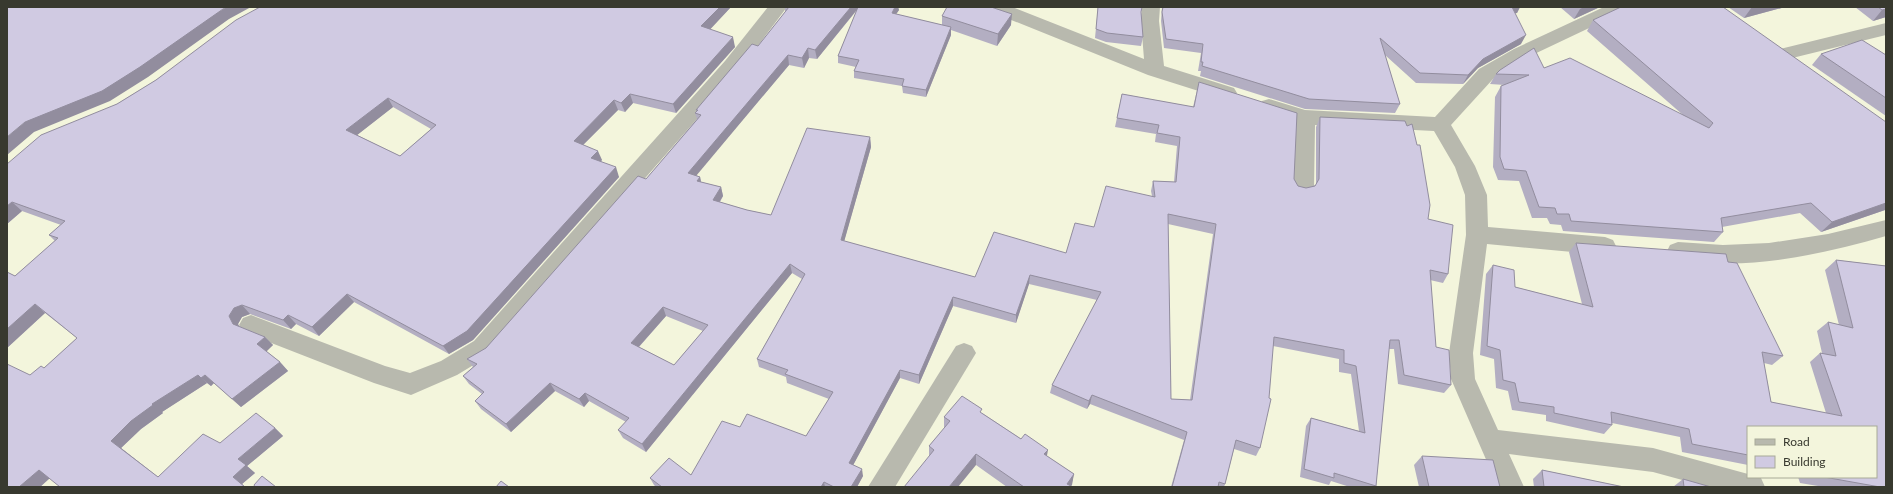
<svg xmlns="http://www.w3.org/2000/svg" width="1893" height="494" font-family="Lato,sans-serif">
<rect width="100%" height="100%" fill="#f3f5dc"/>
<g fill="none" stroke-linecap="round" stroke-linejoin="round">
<g fill="#b8b9ae" fill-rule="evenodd">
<polygon points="768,7 787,7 739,71 490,355 457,375 411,395 374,383 243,332 239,325 243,318 251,315 385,366 410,373 441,361 474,341 725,61"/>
<polygon points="986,7 1012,7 1144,59 1141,21 1142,7 1160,7 1159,21 1164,66 1234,88 1237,93 1234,98 1227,100 1148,75 989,11"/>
<polygon points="1604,7 1628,7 1625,11 1528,57 1493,79 1451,125 1475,166 1487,195 1488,227 1605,237 1613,240 1616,246 1613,252 1605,255 1487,244 1473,353 1475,379 1498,430 1653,448 1748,474 1748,477 1761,478 1765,487 1708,487 1653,472 1509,454 1524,487 1498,487 1451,379 1449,353 1466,235 1465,195 1455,167 1434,131 1315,125 1314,188 1310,194 1303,196 1296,194 1292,188 1295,121 1262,111 1259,106 1262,101 1269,99 1305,110 1435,117 1479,69 1514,49"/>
<polygon points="1886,23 1886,35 1780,61 1773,59 1771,55 1773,51 1780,49"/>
<path d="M1886 220V236C1826 253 1762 268 1700 262 1690 261 1680 260 1670 257L1667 251 1670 245 1678 242 1723 245 1769 243 1828 234Z"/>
<polygon points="964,343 972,346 976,353 895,487 868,487 956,346"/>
</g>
</g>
<g fill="#b3aec2" fill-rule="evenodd">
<path d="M260 7H731L710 29 735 47 676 113 633 103 625 112 618 110 583 145 602 160 601 161 619 177 473 340 449 354 354 302 319 336 296 324 291 329 250 314 242 317 238 324 239 326 265 337 273 345 266 351 280 362 288 371 241 407 214 383 211 386 207 383 162 412 163 413 141 429 121 448 158 477 220 443 275 428 283 436 247 466 255 473 242 484 245 487H60L50 478 40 487H7L30 375 44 368 77 338 45 313 7 348V272L15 276 55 241 49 235 61 225 22 211 7 224V164L117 104 156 80ZM393 107 431 129 400 156 357 135Z"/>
<path d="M785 7H898L899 10 896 14 942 25V16L1011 25 997 46 951 30V35L926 97 903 93 902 86 854 78V71L856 67 838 63V56L857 10 817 59 809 58 804 68 789 65 696 175 700 177 701 182 721 187 723 196 720 202 747 210 771 215 870 137 871 147 844 241 975 277 1066 253 1094 227 1152 196 1151 191 1153 181 1174 182 1177 146 1155 142 1156 134 1115 127 1122 94 1193 107 1199 82 1294 179 1298 186 1306 188 1316 185V127L1320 117 1428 219 1448 274 1443 283 1430 280 1436 347 1451 385 1444 393 1398 384 1394 349H1389L1376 486 1375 487H1350L1331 481 1329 485 1300 477 1306 426 1311 418 1359 431 1351 374 1339 372V359L1273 346 1260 448 1256 456 1234 449 1225 484 1224 487H1171L1184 440 1090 404 1087 409 1050 393 1052 385 1097 300 1029 284 1016 323 953 306 919 384 900 378 853 465 863 476 857 487H656L654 485 650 478 691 475 740 427 806 436 829 399 787 383 786 377 759 367 757 359 802 279 792 273 646 452 623 438 618 430 626 422 589 401 584 407 555 391 511 432 481 409 475 401 482 394 469 384 463 376 473 367 467 359 486 348 646 179 697 119 695 113 697 112 696 110 758 46 785 12ZM1168 224 1213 234 1190 400 1171 399ZM666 316 703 331 674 365 639 347Z"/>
<polygon points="1098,7 1142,7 1141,12 1143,37 1141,46 1106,42 1095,38"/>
<polygon points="1162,7 1520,7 1517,13 1515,13 1521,44 1478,68 1463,84 1416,83 1385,55 1400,104 1395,113 1305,109 1200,76 1201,71 1198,71 1201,53 1164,48 1161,21"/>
<polygon points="1560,7 1600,7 1574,19"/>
<polygon points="1728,7 1785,7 1744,18"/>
<polygon points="1855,7 1886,7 1886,17 1873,21"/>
<polygon points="1593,20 1886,122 1886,210 1885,210 1821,232 1800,213 1722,227 1723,232 1714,242 1563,231 1561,225 1550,224 1547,218 1532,218 1519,181 1498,180 1493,167 1495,97 1501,86 1505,85 1490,84 1496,74 1544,68 1683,115 1587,31"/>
<polygon points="1821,54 1886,55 1886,116 1812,65"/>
<polygon points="1576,243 1728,262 1783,356 1772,365 1764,363 1771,402 1826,413 1810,362 1820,353 1822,353 1817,331 1828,322 1839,325 1825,270 1836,260 1886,266 1886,487 1824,487 1800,483 1798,477 1876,477 1748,427 1748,465 1682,452 1680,437 1612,423 1612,425 1604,434 1546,421 1546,415 1512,410 1508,391 1496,388 1494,359 1480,355 1486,274 1493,265 1515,287 1582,304 1569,252"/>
<polygon points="982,413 1074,474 1071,486 1073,487 1007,487 976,465 929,457 929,446 944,429 944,417"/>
<polygon points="1422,456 1500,487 1419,487 1414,465"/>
<polygon points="1542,470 1624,487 1534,487 1533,479"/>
<polygon points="1683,479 1711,487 1673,487"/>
</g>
<g fill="#928d9e">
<polygon points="227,7 251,7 229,19 148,77 110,101 34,132 7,155 7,137 25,122"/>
<polygon points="720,7 731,7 704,36 701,26"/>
<polygon points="851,7 859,7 817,59 815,50"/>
<polygon points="895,7 898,7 899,10 892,20 892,13"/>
<polygon points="1511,7 1520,7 1517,13 1507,15"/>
<polygon points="1584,7 1600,7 1574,19 1580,9"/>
<polygon points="1752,7 1785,7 1744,18"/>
<polygon points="1886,9 1886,17 1873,21 1882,10"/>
<polygon points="1012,14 1011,25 997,46 998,34"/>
<polygon points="951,27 951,35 926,97 926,90"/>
<polygon points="1526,35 1521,44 1478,68 1463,84 1468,75 1483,59"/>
<polygon points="733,37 735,47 676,113 673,104"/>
<polygon points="808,48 809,58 804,68 802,58"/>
<polygon points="788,55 789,65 691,182 688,173"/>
<polygon points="630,94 633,103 625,112 621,103"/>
<polygon points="388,98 393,107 352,139 346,130"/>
<polygon points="614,100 618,110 578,150 574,141"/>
<polygon points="870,137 871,147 842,249 841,240"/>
<polygon points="598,151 602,160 595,167 591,158"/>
<polygon points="616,167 619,177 473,340 449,354 443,346"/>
<polygon points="700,177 702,186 697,181"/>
<polygon points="721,187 723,196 715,209 713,200"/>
<polygon points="12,202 22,211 7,224 7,206"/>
<polygon points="1886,203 1886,209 1885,210 1821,232 1832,222"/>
<polygon points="790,264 792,273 646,452 642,444"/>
<polygon points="1030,275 1029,284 1016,323 1016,315"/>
<polygon points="347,294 354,302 319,336 312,327"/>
<polygon points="953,297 953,306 919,384 919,375"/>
<polygon points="35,304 45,313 7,348 7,329"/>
<polygon points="242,305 250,314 242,317 238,324 242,333 233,324 229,316 234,308"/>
<polygon points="663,307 666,316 635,351 631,343"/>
<polygon points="288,315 296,324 291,329 283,320"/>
<polygon points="265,337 273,345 266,352 257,344"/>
<polygon points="280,362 288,371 241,407 232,399"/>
<polygon points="900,370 900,378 850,471 849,463"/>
<polygon points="198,375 207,383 162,412 163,413 141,429 121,448 168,485 111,441 131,421 152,404"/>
<polygon points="205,375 214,383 211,386 201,378"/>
<polygon points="550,383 555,391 511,432 506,424"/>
<polygon points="585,393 589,401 584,407 579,399"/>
<polygon points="1092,395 1090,404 1087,409 1089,401"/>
<polygon points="275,428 283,436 247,466 255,473 242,484 245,487 233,477 238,459"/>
<polygon points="1048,450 1046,461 1044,454"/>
<polygon points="976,454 976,465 958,487 949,487"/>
<polygon points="862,469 863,476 857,487 851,487"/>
<polygon points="39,470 51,477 40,487 19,487"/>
<polygon points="1074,474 1072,485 1070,487 1067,484"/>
<polygon points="824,482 825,487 821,487"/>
</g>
<g fill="#d0cae2" stroke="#928d9e" fill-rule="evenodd">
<polygon points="7,7 227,7 223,9 140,67 102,91 25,122 7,137"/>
<path d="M260 7H720L701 26 733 37 673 104 630 94 621 103 614 100 574 141 598 151 591 158 616 167 467 331 443 346 347 294 312 327 288 315 283 320 242 305 234 308 229 316 233 324 265 337 257 344 280 362 232 399 205 375 201 378 198 375 152 404 153 405 131 421 111 441 158 477 203 434 220 443 256 413 275 428 238 459 246 465 233 477 245 487H60L39 470 19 487H7V364L30 375 41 366 44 368 77 338 35 304 7 329V272L15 276 58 238 49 235 65 221 12 202 7 206V164L41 135 117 104 156 80 236 20ZM388 98 436 125 400 156 346 130Z"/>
<path d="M789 7H851L815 50 808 48 802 58 788 55 688 173 700 177 697 181 721 187 713 200 747 210 771 215 807 128 870 137 841 240 975 277 994 232 1066 253 1075 223 1094 227 1106 186 1155 197 1153 181 1176 182 1180 137 1157 133 1159 125 1117 118 1122 94 1194 107 1199 82 1297 113 1294 179 1298 186 1306 188 1315 186 1319 179 1320 117 1405 121 1407 126 1412 124 1417 145H1420L1430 205 1428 219 1453 225 1448 274 1430 270 1436 347 1449 350 1451 385 1404 375 1399 340H1390L1376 486 1334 473V478L1304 469 1311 418 1365 433 1356 366 1344 363V350L1274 337 1269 398 1271 399 1260 448 1236 440 1225 484 1219 482 1218 487H1172L1187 432 1092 395 1089 401 1052 385 1101 292 1030 275 1016 315 953 297 919 375 900 370 849 463 862 469 851 487H834L824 482 821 487H662L650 478 669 458 691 475 722 421 740 427 747 414 806 436 833 392 785 374 788 370 757 359 805 274 790 264 642 444 618 430 629 418 585 393 579 399 550 383 506 424 475 401 484 392 463 376 477 364 467 359 486 348 638 176 646 179 701 115 695 113 698 110H696L752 44 758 46ZM1168 214 1216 224 1192 400 1171 399ZM663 307 708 325 674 365 631 343Z"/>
<polygon points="858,7 895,7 892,13 951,27 926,90 902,86 904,79 854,71 859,60 838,56"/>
<polygon points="947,7 991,7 1012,14 998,34 942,16"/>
<polygon points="1098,7 1142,7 1141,12 1143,37 1107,33 1096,29"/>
<polygon points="1163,7 1512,7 1526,35 1483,59 1468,75 1420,73 1380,38 1400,104 1309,99 1202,66 1203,62 1201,62 1203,44 1166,39 1162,12"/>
<polygon points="1621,7 1723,7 1886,122 1886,203 1832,222 1811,203 1721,218 1723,232 1571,221 1569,214 1557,214 1555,208 1539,207 1526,171 1504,169 1500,157 1501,86 1529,75 1496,74 1500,70 1534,48 1544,68 1570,58 1709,128 1713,123 1593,20"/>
<polygon points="1878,7 1886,7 1886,9 1882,10"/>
<polygon points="1862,40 1886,55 1886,98 1821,54"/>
<polygon points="1576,243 1726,254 1728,262 1737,263 1783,356 1762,352 1771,402 1842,416 1820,353 1836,356 1828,322 1853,328 1836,260 1886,266 1886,487 1880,487 1824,477 1876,477 1876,427 1748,427 1748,455 1692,444 1689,429 1611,412 1612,425 1554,413 1554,407 1519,402 1515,383 1503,380 1500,350 1487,346 1493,265 1514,270 1515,287 1593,307"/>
<polygon points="962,396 982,409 980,412 1021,439 1025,434 1048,450 1044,454 1074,474 1067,484 1073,487 1024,487 976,454 949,487 904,487 934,450 929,446 950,421 944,417"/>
<polygon points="1422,456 1493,460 1500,487 1429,487"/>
<polygon points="1542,470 1624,487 1544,487"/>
<polygon points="262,476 276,487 255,487 254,485"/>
<polygon points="1683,479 1711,487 1684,487"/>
<polygon points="501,481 509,487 496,487"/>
</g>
<rect width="1893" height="494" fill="none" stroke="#38392f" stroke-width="16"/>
<rect x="1747" y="426" width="130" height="52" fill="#f3f5dc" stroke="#a8aa97"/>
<rect x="1755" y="439" width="20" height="6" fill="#b8b9ae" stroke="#a8aa97"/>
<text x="1783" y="446" font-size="12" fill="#38392f">Road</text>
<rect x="1755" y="456" width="20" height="12" fill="#d0cae2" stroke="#a8aa97"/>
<text x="1783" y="466" font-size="12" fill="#38392f">Building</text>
</svg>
